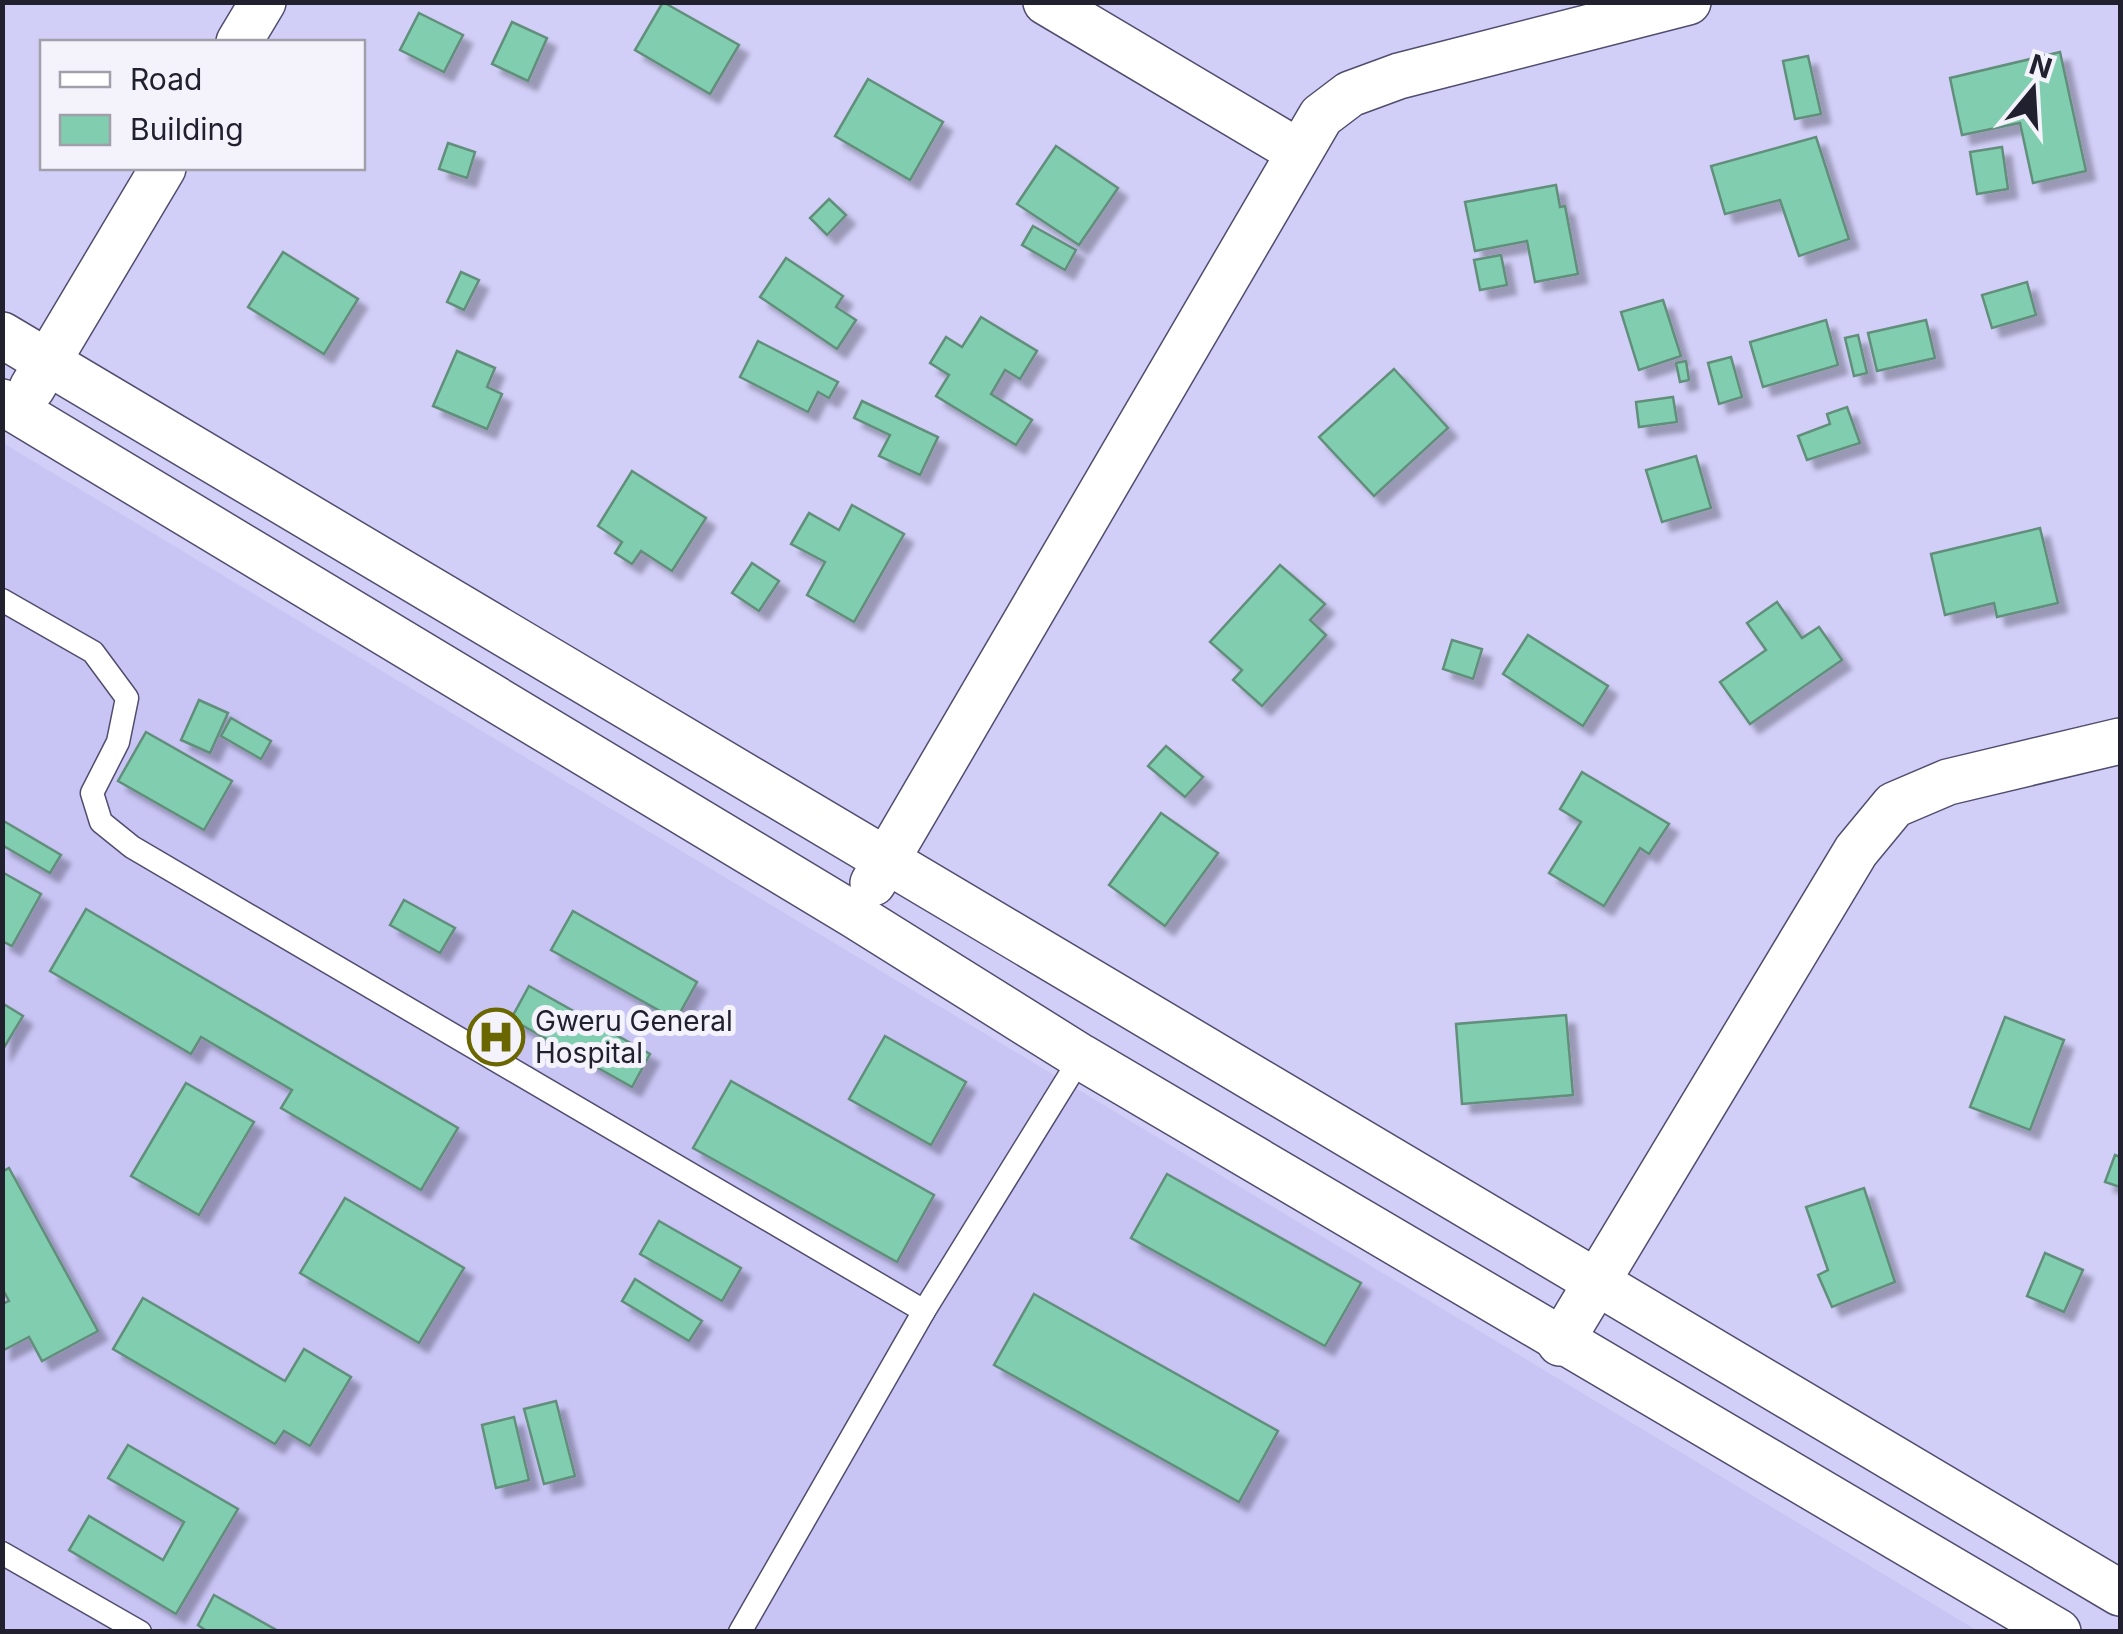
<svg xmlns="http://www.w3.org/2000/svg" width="2123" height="1634" font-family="Inter,sans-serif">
<defs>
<filter id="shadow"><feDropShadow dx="9" dy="9" stdDeviation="2.5" flood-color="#0004"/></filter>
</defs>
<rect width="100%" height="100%" fill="#d1cff7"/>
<polygon fill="#c8c5f5" points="3,443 1978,1631 3,1631"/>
<g fill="#81cdb0" stroke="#628e7c" stroke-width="2.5" filter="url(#shadow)">
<polygon points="663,2 739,45 710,94 635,50"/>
<polygon points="419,13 463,35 444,72 400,50"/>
<polygon points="512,22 547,38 528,81 492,64"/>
<polygon points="2060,52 2086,171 2033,183 2020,123 1962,135 1950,78"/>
<polygon points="1808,56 1821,114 1795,119 1783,61"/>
<polygon points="868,79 943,122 910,180 835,136"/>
<polygon points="1816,137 1849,239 1799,256 1780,200 1725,214 1711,166"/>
<polygon points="448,143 475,152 467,178 439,169"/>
<polygon points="1056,146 1118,188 1079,245 1017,204"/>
<polygon points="2002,147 2008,189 1977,194 1970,152"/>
<polygon points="1556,185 1560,207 1565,206 1578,274 1535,282 1527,241 1475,251 1465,202"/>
<polygon points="829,199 846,215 827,235 810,218"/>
<polygon points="1033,226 1076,250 1065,270 1022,245"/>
<polygon points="283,252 358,299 324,354 248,307"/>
<polygon points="1501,255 1507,285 1480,290 1474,260"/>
<polygon points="786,258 843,296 836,307 856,320 837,349 760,297"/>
<polygon points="461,272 479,280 464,310 447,302"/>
<polygon points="2027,282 2036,315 1992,328 1982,295"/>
<polygon points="1663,300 1681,356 1639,370 1621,312"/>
<polygon points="981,317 1037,351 1020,379 1005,370 991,394 1032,420 1016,445 936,396 949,375 930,363 946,337 962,347"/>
<polygon points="1826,320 1838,365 1763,387 1750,342"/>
<polygon points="1926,320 1935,358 1877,371 1868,333"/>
<polygon points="1858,335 1867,373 1854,376 1845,338"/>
<polygon points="758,341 838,382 829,398 818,392 808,412 740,377"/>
<polygon points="457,351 495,368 487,387 502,394 487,429 433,406"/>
<polygon points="1731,357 1742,397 1719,404 1708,363"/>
<polygon points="1686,361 1689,380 1680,382 1676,363"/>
<polygon points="1394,369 1448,428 1374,496 1319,437"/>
<polygon points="1673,397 1677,422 1639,427 1636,402"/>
<polygon points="862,401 938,437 920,475 879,456 890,435 854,418"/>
<polygon points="1847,407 1860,443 1807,460 1798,436 1830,424 1827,414"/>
<polygon points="1696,456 1711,508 1662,522 1646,470"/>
<polygon points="632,471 706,518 672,571 641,551 632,564 615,553 622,542 598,526"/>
<polygon points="852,505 904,534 854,622 807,595 825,562 791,544 809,513 839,530"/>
<polygon points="2040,528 2058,603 1997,617 1994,603 1945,615 1931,554"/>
<polygon points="752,563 779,581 759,611 732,593"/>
<polygon points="1280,565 1325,604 1310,620 1326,635 1262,706 1233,680 1242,670 1210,642"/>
<polygon points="1777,602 1802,638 1819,627 1842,660 1750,724 1720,682 1766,650 1747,623"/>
<polygon points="1528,635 1608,686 1583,726 1503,674"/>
<polygon points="1452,640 1482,649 1473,679 1443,669"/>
<polygon points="199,700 228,713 210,753 181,740"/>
<polygon points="231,718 271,741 261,759 221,736"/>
<polygon points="146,732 232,781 204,830 118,781"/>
<polygon points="1166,746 1203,777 1185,797 1148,766"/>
<polygon points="1582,772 1669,824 1649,854 1640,848 1604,906 1549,873 1581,822 1560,809"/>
<polygon points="1161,813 1218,853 1165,926 1109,885"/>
<polygon points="2,820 61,855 50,873 2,845"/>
<polygon points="2,872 41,894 12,946 2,941"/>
<polygon points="404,900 455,928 440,953 390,925"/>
<polygon points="86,909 458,1128 421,1190 281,1108 292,1090 201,1037 191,1054 50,971"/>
<polygon points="573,911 697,982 676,1020 551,950"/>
<polygon points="529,986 650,1054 632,1087 511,1019"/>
<polygon points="2,1003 23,1016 2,1051"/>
<polygon points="1566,1015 1573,1095 1462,1104 1456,1024"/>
<polygon points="2005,1017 2064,1040 2030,1130 1970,1107"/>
<polygon points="885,1036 966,1082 931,1145 849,1099"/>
<polygon points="731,1081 934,1195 897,1262 693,1148"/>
<polygon points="186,1083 254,1122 199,1215 131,1176"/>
<polygon points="2115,1155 2120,1157 2120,1187 2105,1182"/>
<polygon points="9,1168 98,1331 42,1361 29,1337 2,1351 2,1304 9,1301 2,1288 2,1172"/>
<polygon points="1167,1174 1361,1283 1325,1346 1131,1238"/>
<polygon points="1864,1188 1895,1282 1832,1307 1818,1275 1828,1270 1806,1207"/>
<polygon points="345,1198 464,1268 419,1343 300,1273"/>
<polygon points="659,1221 741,1268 722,1301 640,1254"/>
<polygon points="2045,1253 2083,1270 2064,1312 2027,1296"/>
<polygon points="635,1279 702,1321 689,1341 622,1301"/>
<polygon points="1034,1294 1278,1431 1239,1502 994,1365"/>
<polygon points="143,1298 285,1381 304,1349 351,1377 310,1446 284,1431 275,1444 113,1349"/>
<polygon points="556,1401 575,1476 544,1484 524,1409"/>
<polygon points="514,1417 529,1480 496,1488 482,1425"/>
<polygon points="128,1445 238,1509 176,1614 69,1550 89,1516 163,1560 184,1522 108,1478"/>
<polygon points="214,1595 280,1632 208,1632 198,1625"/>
</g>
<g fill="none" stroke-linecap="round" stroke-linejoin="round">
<g stroke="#504d6f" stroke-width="25">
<g id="lane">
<polyline points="2,600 93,652 127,698 118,742 92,793 101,822 132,847 924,1311"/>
<polyline points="2,1553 140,1632"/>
<polyline points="740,1632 924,1311 1081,1057"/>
</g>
</g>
<g stroke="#504d6f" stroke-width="48">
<g id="street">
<polyline points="1046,2 1297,151"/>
<polyline points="239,42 263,2"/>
<polyline points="2,335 2120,1593"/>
<polyline points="32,388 163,168"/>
<polyline points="2,402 854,915 1081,1057 2058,1632"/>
<polyline points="873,883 1321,116 1350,94 1399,76 1688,2"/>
<polyline points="1560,1343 1856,851 1894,805 1948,782 2120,741"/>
</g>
</g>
<use href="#lane" stroke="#fff" stroke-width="22"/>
<use href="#street" stroke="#fff" stroke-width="45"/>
</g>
<defs>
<g id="hospital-ring" transform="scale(2.875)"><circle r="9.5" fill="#f4f3fc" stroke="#6a6700" stroke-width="1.5"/><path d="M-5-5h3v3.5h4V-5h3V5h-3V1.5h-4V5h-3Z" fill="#6a6700"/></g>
</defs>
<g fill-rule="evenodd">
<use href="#hospital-ring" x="496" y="1037"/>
</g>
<g text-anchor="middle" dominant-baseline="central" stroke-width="10" stroke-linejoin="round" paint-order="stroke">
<g font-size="28" fill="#21202f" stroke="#f4f3fc" text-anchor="start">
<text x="535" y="1021">Gweru General<tspan x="535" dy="32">Hospital</tspan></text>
</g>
</g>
<rect width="2123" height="1634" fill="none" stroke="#21202f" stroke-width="10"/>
<rect x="40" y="40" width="325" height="130" fill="#f4f3fc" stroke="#a09faa" stroke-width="2.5"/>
<rect x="60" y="72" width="50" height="15" fill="#ffffff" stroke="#a09faa" stroke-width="2.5"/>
<text x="130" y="90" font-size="30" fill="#21202f">Road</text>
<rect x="60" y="115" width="50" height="30" fill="#81cdb0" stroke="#a09faa" stroke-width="2.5"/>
<text x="130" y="140" font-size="30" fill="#21202f">Building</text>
<g transform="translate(2033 90) rotate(18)" stroke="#f4f3fc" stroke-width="8" paint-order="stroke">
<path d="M0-8L18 38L0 25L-18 38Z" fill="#21202f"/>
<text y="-15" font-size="28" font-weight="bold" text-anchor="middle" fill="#21202f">N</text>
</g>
</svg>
